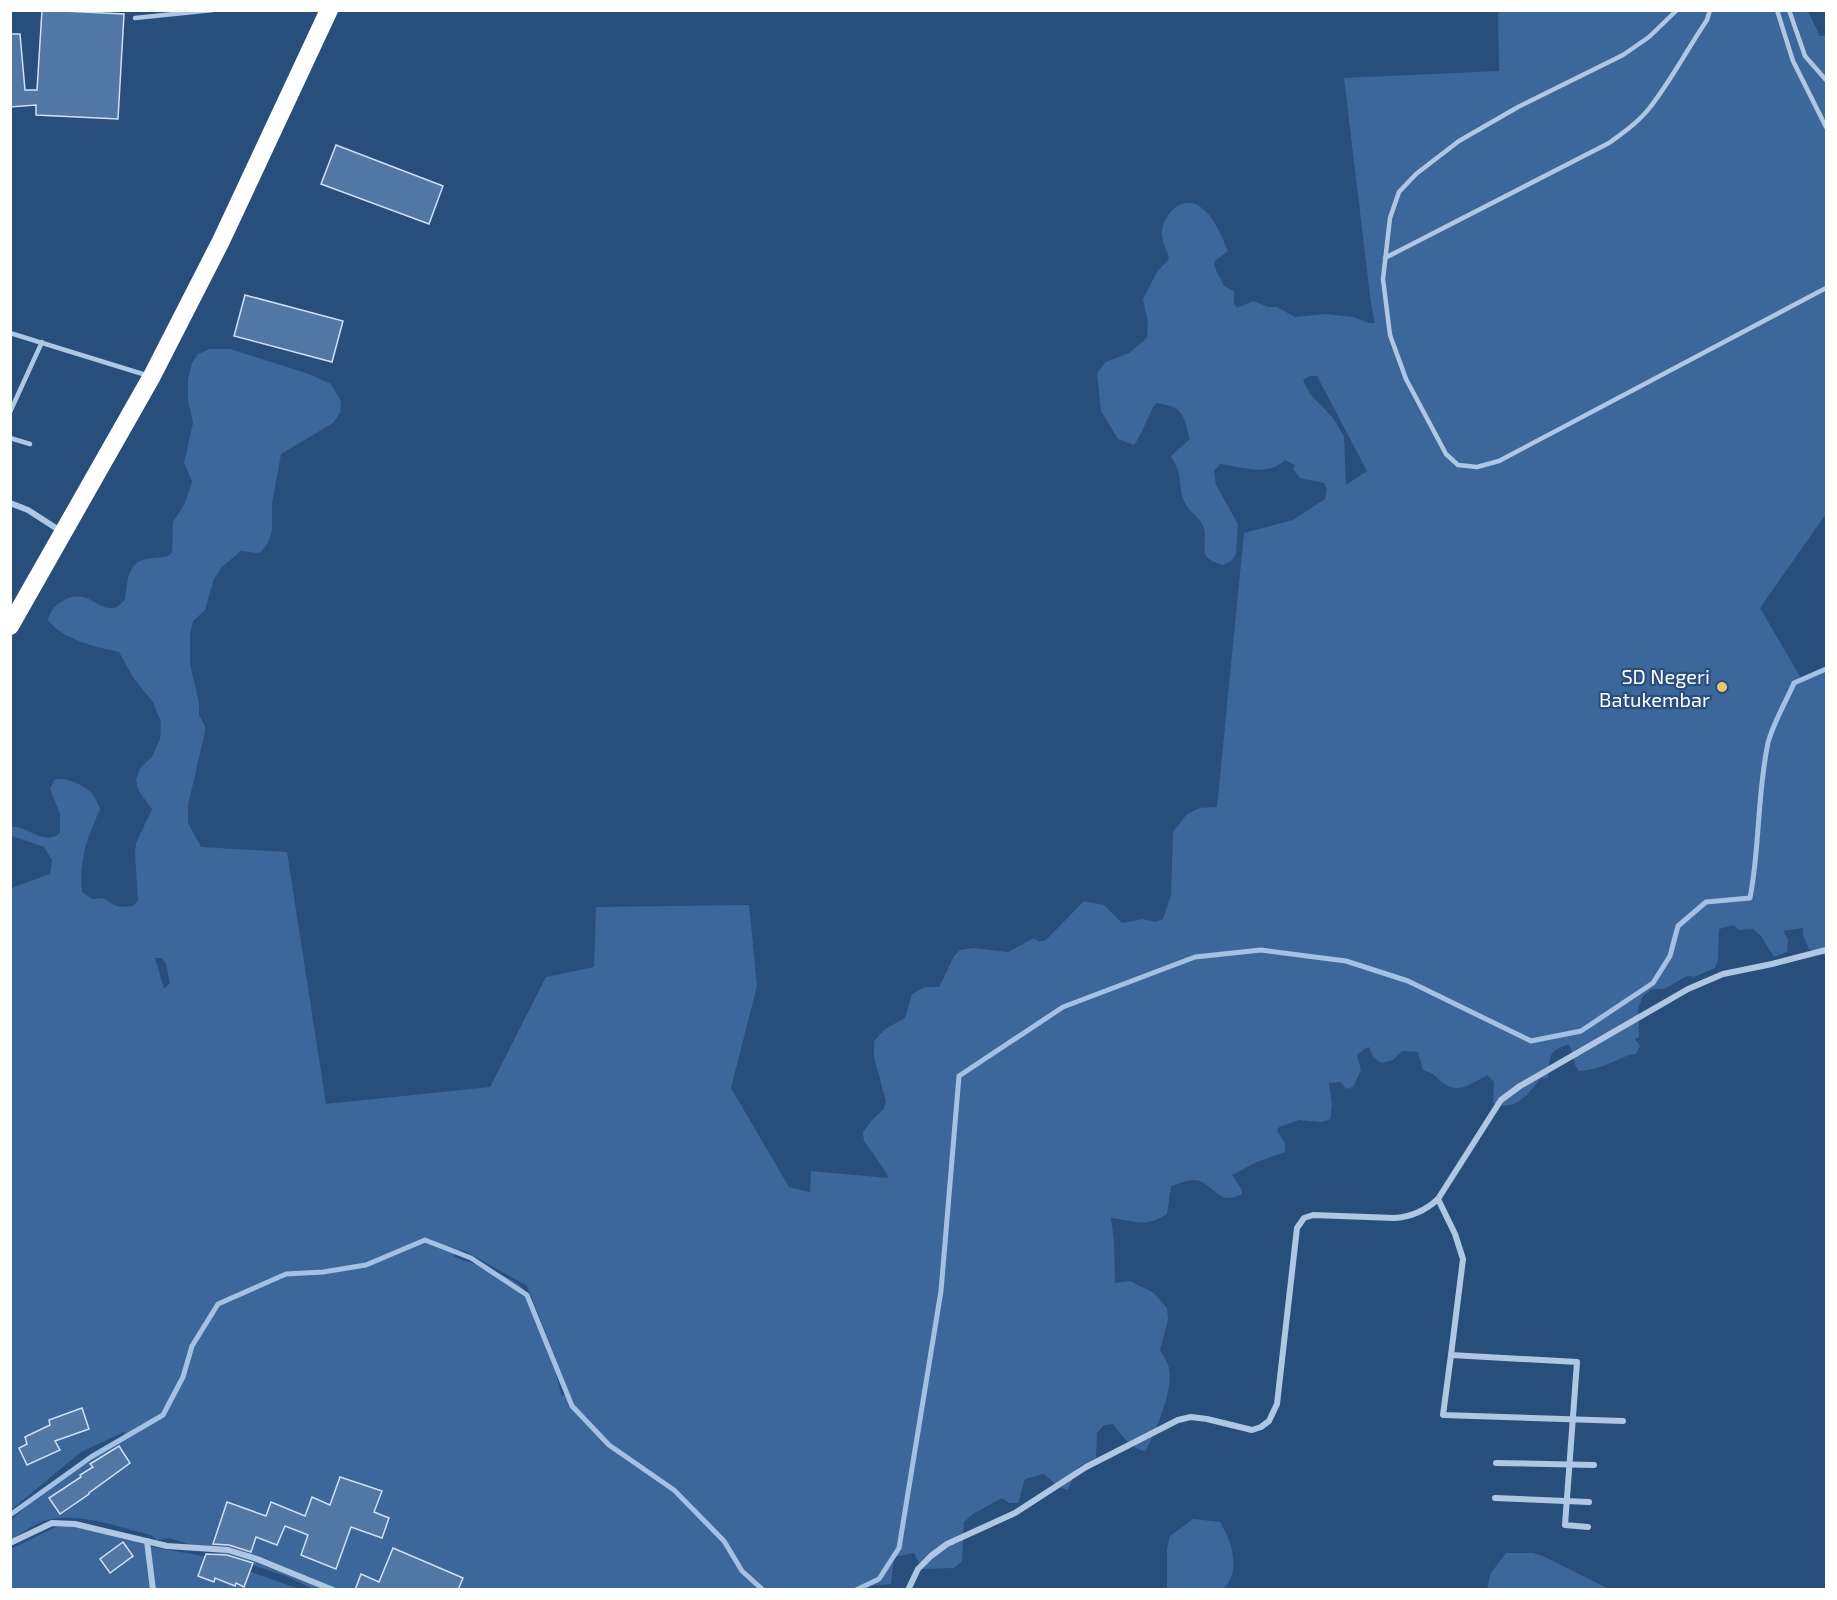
<svg xmlns="http://www.w3.org/2000/svg" width="1837" height="1600" font-family="'Exo 2',sans-serif">
<rect width="100%" height="100%" fill="#284e7c"/>
<g fill="#3c679a" fill-rule="evenodd">
<path d="M1504 11H1808L1820 36H1826V514L1760 608 1801 678 1820 669 1826 670V957L1822 953 1809 949 1803 935V928L1783 931 1788 939 1787 952 1774 957 1761 936 1753 929 1738 930 1734 925 1719 929 1718 960 1715 968 1694 977 1687 976 1664 989H1652L1643 996 1638 1009 1639 1037 1635 1039 1640 1046 1636 1054C1626 1055 1622 1058 1613 1062 1602 1067 1591 1070 1579 1071 1572 1063 1574 1053 1569 1044 1547 1051 1550 1057 1548 1078H1541C1528 1094 1516 1112 1493 1103L1494 1082 1487 1075C1473 1083 1458 1095 1443 1083 1433 1075 1437 1075 1423 1070L1418 1052 1402 1051 1393 1060 1381 1063 1373 1057 1369 1047 1366 1048 1357 1055 1361 1070 1353 1087 1346 1089 1340 1082 1329 1083 1332 1106 1330 1119 1322 1122 1299 1120 1279 1127 1277 1131 1285 1143V1152L1257 1162 1232 1175 1242 1190V1194C1217 1208 1214 1181 1194 1180 1187 1180 1178 1184 1171 1186L1167 1214C1143 1229 1136 1220 1111 1218L1114 1241 1115 1283 1130 1281 1154 1293 1167 1308 1168 1320 1160 1350C1163 1355 1167 1362 1169 1368 1174 1390 1155 1431 1146 1451 1130 1449 1123 1436 1113 1424L1104 1425 1097 1433 1096 1458 1077 1468 1068 1490 1059 1487 1044 1474 1025 1479 1018 1503H1009L1002 1498 973 1514 964 1522 962 1561 954 1568 922 1569 914 1553 894 1557 891 1584 866 1586 864 1590H315L286 1576 195 1546 169 1538 157 1540 151 1535C117 1527 78 1511 44 1521 32 1525 21 1534 11 1540V1520L35 1499 114 1444 125 1440 124 1432 81 1452 11 1510 10 892 14 887 50 874 52 860 44 847 12 836 11 827C27 825 44 847 60 833V814L50 789 54 780C65 776 86 786 93 795 96 799 98 804 100 809 87 839 79 858 82 892L92 899 104 898C115 907 120 908 133 906L138 901 135 854 136 843 152 809 138 790 136 780 140 768 152 757 160 739 161 722 153 702 134 679 119 652C96 647 63 640 48 620 51 609 56 604 66 599 89 588 99 614 117 607 120 605 122 602 125 600 128 578 127 559 154 558 161 557 167 558 172 553L173 522 185 503 192 481 184 463 193 423 188 401V379L192 363 198 354 210 349H230L309 374 331 384 341 401 340 413 333 423 281 454 272 504V530L268 543 261 552 256 553 241 551 222 567 214 579 205 610 193 621 190 633V664L199 703V715L205 726V732L188 805V823L201 847 287 852 326 1104 490 1087 546 977 594 967 596 907 749 905 757 986 731 1088 789 1187 810 1192 811 1171 888 1178 886 1172 864 1141 863 1132 873 1119 884 1109 886 1101 874 1058V1041L885 1029 905 1018 912 994 925 987H939L954 956 960 950 973 948 1008 952 1034 938 1039 942 1046 940 1084 901 1104 905 1122 923 1142 919 1156 922 1163 919 1171 895 1173 832 1187 814 1200 808 1217 807 1244 533 1293 520 1325 499 1327 489 1324 483 1300 478 1293 469 1295 465 1285 460C1268 477 1242 467 1220 464L1214 471 1216 485 1238 524 1236 554 1231 561 1223 565C1195 557 1208 549 1204 529 1202 519 1192 514 1187 506 1180 496 1181 485 1179 474 1178 468 1174 462 1171 456L1190 439C1183 414 1184 407 1156 403 1147 416 1144 431 1134 445L1118 439 1101 411 1097 373 1106 362 1129 353 1147 338 1148 323 1143 299 1157 272 1169 259C1167 251 1163 243 1162 236 1160 219 1179 195 1197 205 1214 214 1221 235 1228 251L1215 261 1214 266 1224 286 1234 291V304L1237 308 1253 301 1268 307H1277L1295 317 1325 314 1353 317 1369 323H1375L1371 304 1344 78 1499 71 1498 13ZM1310 376H1317L1367 471 1346 485 1344 437 1333 418 1310 394 1303 380ZM155 958H162L166 964 170 983 164 989ZM455 1250 465 1251 527 1286 569 1392 562 1396C556 1372 537 1299 518 1284 500 1271 474 1264 454 1257Z"/>
<path d="M1193 1519 1220 1522C1229 1536 1238 1561 1231 1577 1230 1581 1226 1586 1224 1589H1167V1548L1170 1536Z"/>
<polygon points="62,1524 88,1528 157,1548 209,1557 299,1589 11,1590 11,1549"/>
<polygon points="1506,1553 1533,1553 1545,1557 1609,1589 1487,1589 1491,1573"/>
</g>
<g fill="none" stroke-linecap="round" stroke-linejoin="round">
<g stroke="#a2c1e4" stroke-width="5">
<polyline points="10,1515 91,1457 163,1415 183,1377 192,1346 218,1304 286,1274 323,1272 366,1265 425,1240 471,1258 527,1295 572,1406 609,1445 674,1490 724,1541 742,1571 763,1590"/>
<path d="M856 1590 879 1579 899 1548 941 1291 959 1076 1063 1007 1195 957 1261 950 1346 961 1408 981 1531 1041 1581 1031 1653 983 1670 956 1678 926 1706 902 1750 898C1760 847 1757 794 1768 743 1773 723 1786 702 1794 683L1826 669"/>
</g>
</g>
<g fill="#5177a5" stroke="#d0e0f4" stroke-width="1.5">
<polygon points="42,10 124,14 118,119 36,115 36,105 10,107 10,34 20,34 25,90 37,90"/>
<polygon points="336,145 443,186 429,224 321,184"/>
<polygon points="245,295 343,321 332,362 234,336"/>
<polygon points="82,1408 89,1429 55,1441 60,1450 27,1465 19,1448 27,1444 25,1437 50,1425 49,1420"/>
<polygon points="119,1446 130,1463 89,1493 89,1494 60,1514 49,1498 81,1477 80,1475 93,1467 90,1464"/>
<polygon points="340,1477 382,1491 374,1512 389,1518 382,1538 351,1527 336,1569 301,1555 308,1535 285,1526 277,1545 256,1537 251,1552 229,1545 213,1544 227,1502 266,1516 271,1502 305,1516 312,1497 330,1505"/>
<polygon points="123,1542 133,1556 110,1573 100,1559"/>
<polygon points="393,1548 463,1578 458,1590 355,1590 361,1574 379,1582"/>
<polygon points="206,1554 227,1555 253,1563 244,1587 236,1583 235,1586 215,1578 214,1582 198,1576"/>
</g>
<g fill="none" stroke-linecap="round" stroke-linejoin="round">
<g stroke="#adc7e4" stroke-width="4.5">
<polyline points="1677,10 1649,37 1623,55 1518,107 1459,141 1416,174 1399,192 1390,218 1383,279 1390,335 1406,379 1446,454 1458,465 1477,467 1499,461 1826,288"/>
<polyline points="1777,10 1793,61 1826,127"/>
<polyline points="1789,10 1805,56 1826,80"/>
<polyline points="135,18 213,10"/>
<path d="M1385 258 1609 143C1624 132 1640 121 1651 106 1672 79 1688 48 1707 20L1710 10"/>
<polyline points="10,333 146,375"/>
<polyline points="10,412 42,342"/>
<polyline points="10,438 30,444"/>
</g>
<g stroke="#adc7e4" stroke-width="6">
<polyline points="10,503 28,510 62,532"/>
<polyline points="1438,1199 1455,1234 1463,1259 1451,1355 1577,1362 1565,1525 1588,1527"/>
<polyline points="1451,1355 1443,1415 1623,1421"/>
<polyline points="1496,1463 1594,1465"/>
<polyline points="1495,1498 1589,1502"/>
<polyline points="147,1541 153,1590"/>
<polyline points="10,1543 52,1523 75,1524 167,1546 228,1550 257,1559 333,1590"/>
<path d="M908 1590 918 1569 931 1556 947 1544 1015 1513 1086 1467 1178 1420 1191 1417 1207 1419 1252 1430 1261 1427 1269 1421 1277 1404 1297 1228 1304 1218 1313 1215 1394 1218C1412 1217 1425 1211 1438 1199L1501 1100 1520 1086 1688 989 1723 974 1772 964 1826 950"/>
</g>
<polyline stroke="#fff" stroke-width="18" points="10,626 152,376 221,241 329,10"/>
</g>
<circle fill="#ebc874" stroke="#284e7c" stroke-width="2" cx="1722" cy="687" r="6"/>
<g text-anchor="middle" dominant-baseline="central" stroke-width="4.5" stroke-linejoin="round" paint-order="stroke">
<g font-size="20" fill="#fff" stroke="#284e7c" text-anchor="end">
<text x="1710" y="676">SD Negeri<tspan x="1710" dy="23">Batukembar</tspan></text>
</g>
</g>
<rect width="1837" height="1600" fill="none" stroke="#ffffff" stroke-width="24"/>
</svg>
